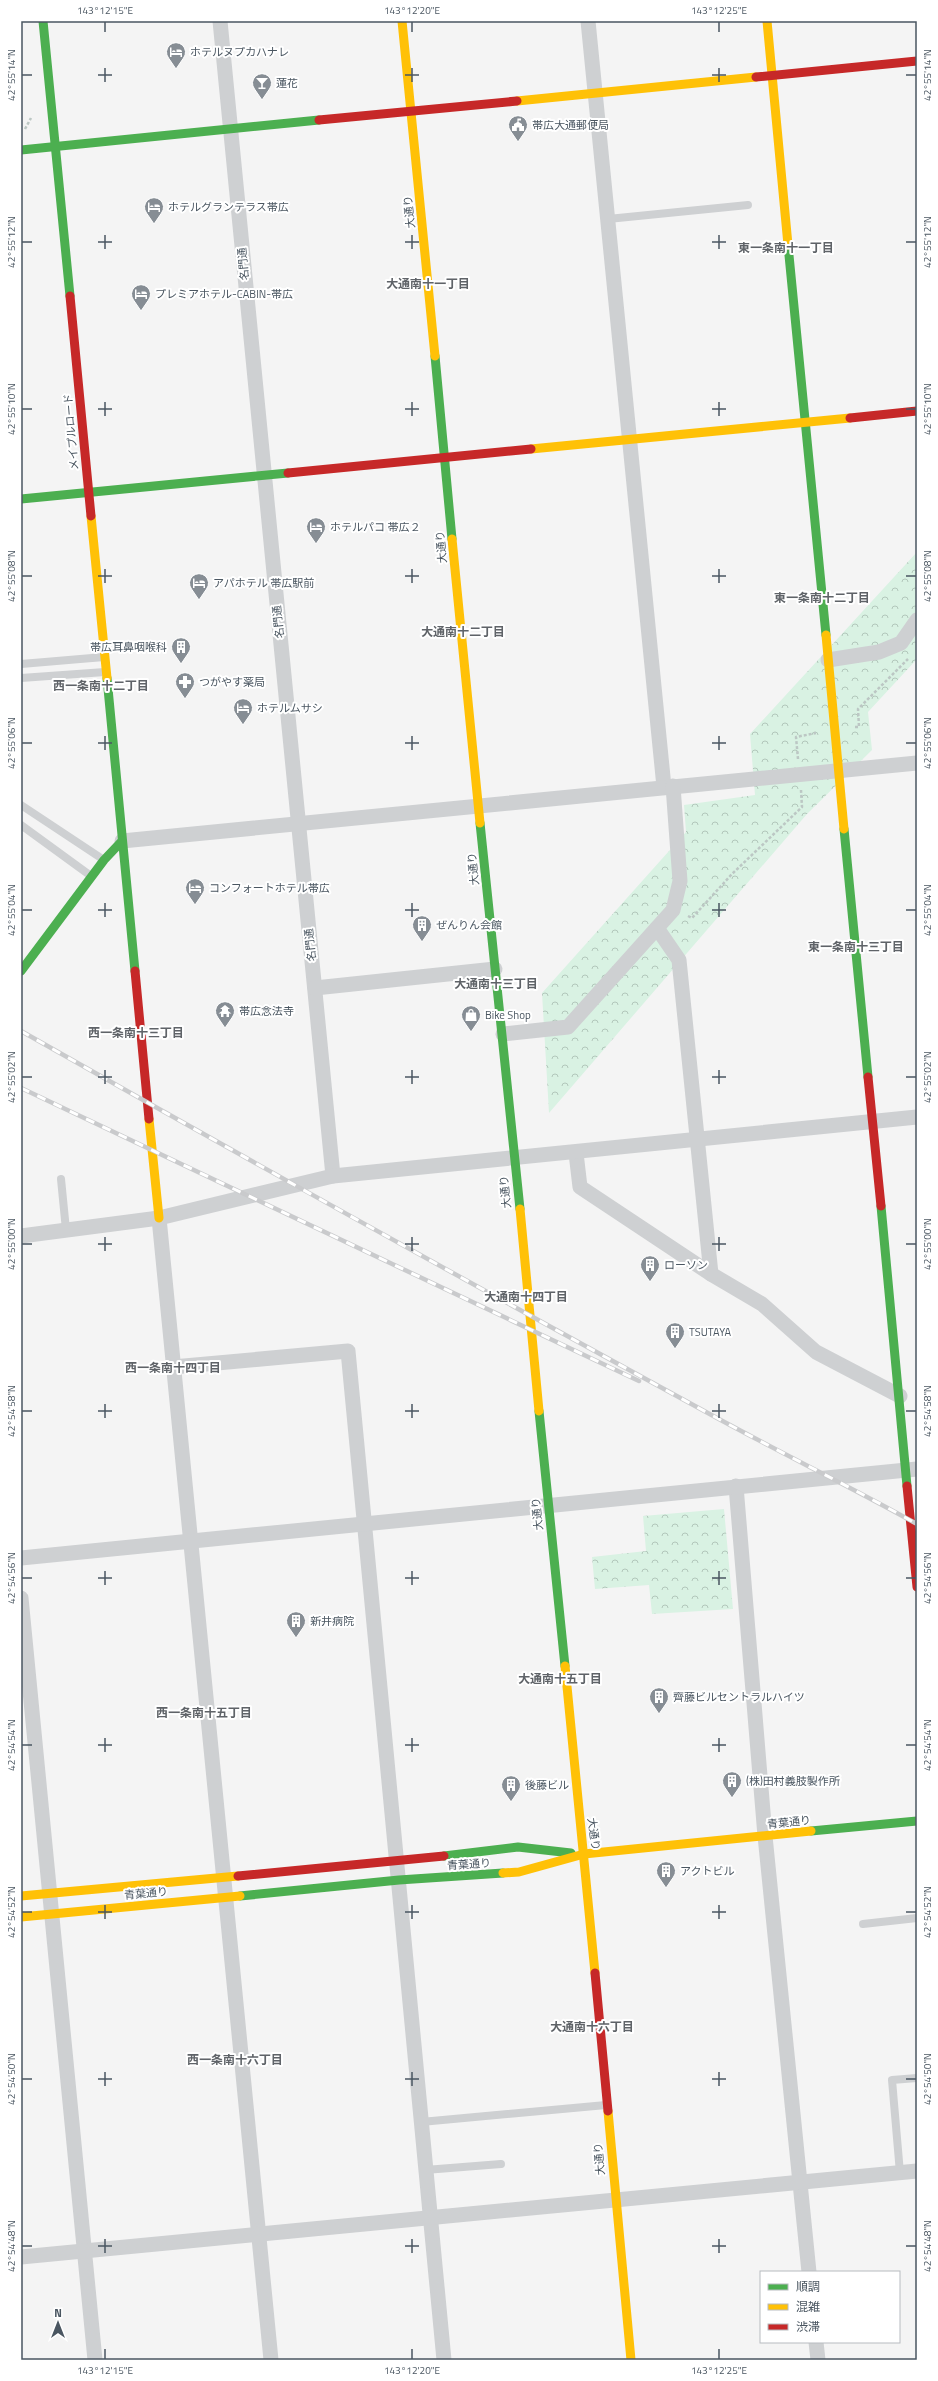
<svg xmlns="http://www.w3.org/2000/svg" width="938" height="2381" font-family="'Titillium Web','Noto Sans JP',sans-serif">
<defs>
<pattern id="park-crowns" width="20" height="18" patternUnits="userSpaceOnUse"><rect width="20" height="18" fill="#d9f2e3"/><path d="M2 6a3 3 0 1 1 6 0M12 15a3 3 0 1 1 6 0" fill="none" stroke="#b2c7bb"/></pattern>
</defs>
<rect width="100%" height="100%" fill="#f4f4f4"/>
<g fill="url(#park-crowns)">
<polygon points="917,552 917,659 868,712 872,750 807,814 549,1113 542,993 686,832 684,805 755,795 750,734"/>
<polygon points="724,1509 733,1609 652,1614 649,1585 595,1589 592,1557 646,1551 643,1516"/>
</g>
<g fill="none" stroke-linecap="round" stroke-linejoin="round">
<g stroke="#bcc7c4" stroke-width="2.5" stroke-dasharray="3 2" stroke-linecap="butt">
<polyline points="25,129 31,118"/>
<polyline points="855,727 859,727 858,709 908,659"/>
<polyline points="798,759 796,737 816,733"/>
<polyline points="688,916 692,918 732,874 802,807 801,790"/>
</g>
<g stroke="#ced0d2" stroke-width="8">
<polyline points="608,219 748,205"/>
<polyline points="21,664 104,657"/>
<polyline points="21,678 105,672"/>
<polyline points="21,805 104,860"/>
<polyline points="21,825 91,876"/>
<polyline points="61,1179 66,1230"/>
<polyline points="863,1924 917,1918"/>
<polyline points="421,2122 606,2105"/>
<polyline points="425,2170 501,2164"/>
<polyline points="900,2173 892,2080 917,2078"/>
</g>
<g stroke="#ced0d2" stroke-width="15">
<polyline points="220,21 333,1176"/>
<polyline points="588,21 664,787"/>
<polyline points="828,660 879,652 901,643 917,620"/>
<polyline points="122,841 917,763"/>
<polyline points="657,928 679,960 711,1274 762,1304 816,1352 900,1396"/>
<polyline points="315,988 495,969"/>
<polyline points="503,1034 568,1027 673,910 680,881 673,786"/>
<polyline points="576,1153 580,1187 711,1274"/>
<polyline points="159,1218 271,2360"/>
<polyline points="21,1236 159,1218 333,1176 917,1117"/>
<polyline points="173,1367 348,1351 444,2360"/>
<polyline points="736,1486 765,1836 809,2272"/>
<polyline points="21,1558 917,1469"/>
<polyline points="21,1598 95,2360"/>
<polyline points="21,2257 917,2171"/>
<polyline points="816,2342 818,2360"/>
</g>
<g stroke="#4caf50" stroke-width="9">
<polyline points="43,21 70,296"/>
<polyline points="21,150 319,120"/>
<polyline points="788,245 826,635"/>
<polyline points="435,356 452,539"/>
<polyline points="21,499 288,473"/>
<polyline points="107,678 135,971"/>
<polyline points="480,823 520,1209"/>
<polyline points="844,829 868,1077"/>
<polyline points="21,971 104,860 122,841"/>
<polyline points="881,1206 907,1486"/>
<polyline points="539,1411 565,1666"/>
<polyline points="811,1831 917,1821"/>
<polyline points="444,1856 518,1847 571,1853"/>
<polyline points="240,1896 399,1880 503,1873"/>
</g>
<g stroke="#ffc107" stroke-width="9">
<polyline points="402,21 435,356"/>
<polyline points="767,21 788,245"/>
<polyline points="517,101 756,77"/>
<polyline points="531,449 850,418"/>
<polyline points="91,516 107,678"/>
<polyline points="452,539 480,823"/>
<polyline points="826,635 844,829"/>
<polyline points="149,1119 159,1218"/>
<polyline points="520,1209 539,1411"/>
<polyline points="565,1666 595,1973"/>
<polyline points="503,1873 519,1872 584,1854 811,1831"/>
<polyline points="21,1896 238,1876"/>
<polyline points="21,1917 240,1896"/>
<polyline points="608,2111 631,2360"/>
</g>
<g stroke="#c62828" stroke-width="9">
<polyline points="756,77 917,61"/>
<polyline points="319,120 517,101"/>
<polyline points="70,296 91,516"/>
<polyline points="850,418 917,411"/>
<polyline points="288,473 531,449"/>
<polyline points="135,971 149,1119"/>
<polyline points="868,1077 881,1206"/>
<polyline points="907,1486 917,1587"/>
<polyline points="238,1876 444,1856"/>
<polyline points="595,1973 608,2111"/>
</g>
<g stroke="#c9cacc" stroke-width="4.5">
<g id="rail">
<path d="M21 1031C252 1162 484 1291 717 1418 783 1454 851 1487 917 1524"/>
<polyline points="21,1088 639,1381"/>
</g>
</g>
<use href="#rail" stroke="#fff" stroke-width="3" stroke-dasharray="9" stroke-linecap="butt"/>
</g>
<path fill="none" stroke="#4a5661" stroke-width="1.5" d="M105 22V32M412 22V32M719 22V32M105 68V82M412 68V82M719 68V82M22 75H32M98 75H112M405 75H419M712 75H726M906 75H916M105 235V249M412 235V249M719 235V249M22 242H32M98 242H112M405 242H419M712 242H726M906 242H916M105 402V416M412 402V416M719 402V416M22 409H32M98 409H112M405 409H419M712 409H726M906 409H916M105 569V583M412 569V583M719 569V583M22 576H32M98 576H112M405 576H419M712 576H726M906 576H916M105 736V750M412 736V750M719 736V750M22 743H32M98 743H112M405 743H419M712 743H726M906 743H916M105 903V917M412 903V917M719 903V917M22 910H32M98 910H112M405 910H419M712 910H726M906 910H916M105 1070V1084M412 1070V1084M719 1070V1084M22 1077H32M98 1077H112M405 1077H419M712 1077H726M906 1077H916M105 1237V1251M412 1237V1251M719 1237V1251M22 1244H32M98 1244H112M405 1244H419M712 1244H726M906 1244H916M105 1404V1418M412 1404V1418M719 1404V1418M22 1411H32M98 1411H112M405 1411H419M712 1411H726M906 1411H916M105 1571V1585M412 1571V1585M719 1571V1585M22 1578H32M98 1578H112M405 1578H419M712 1578H726M906 1578H916M105 1738V1752M412 1738V1752M719 1738V1752M22 1745H32M98 1745H112M405 1745H419M712 1745H726M906 1745H916M105 1905V1919M412 1905V1919M719 1905V1919M22 1912H32M98 1912H112M405 1912H419M712 1912H726M906 1912H916M105 2072V2086M412 2072V2086M719 2072V2086M22 2079H32M98 2079H112M405 2079H419M712 2079H726M906 2079H916M105 2239V2253M412 2239V2253M719 2239V2253M22 2246H32M98 2246H112M405 2246H419M712 2246H726M906 2246H916M105 2349V2359M412 2349V2359M719 2349V2359"/>
<defs>
<g id="hotel-pin" transform="scale(1)"><path d="M0 17L-7.5 6A9.5 9.5 0 1 1 7.5 6Z" fill="#868d94" stroke="#fff"/><path d="M-6-4.5h1.5V1H6V5H4.5V3h-9V5H-6ZM-4 0a1.8 1.8 0 1 1 3.6 0ZM.5 0V-2.5h3Q6-2.5 6 0Z" fill="#fff"/></g>
<g id="bar-pin" transform="scale(1)"><path d="M0 17L-7.5 6A9.5 9.5 0 1 1 7.5 6Z" fill="#868d94" stroke="#fff"/><path d="M-6-5H6L.8 .8V4.5H3.5V6h-7V4.5H-.8V.8Z" fill="#fff"/></g>
<g id="civic-pin" transform="scale(1)"><path d="M0 17L-7.5 6A9.5 9.5 0 1 1 7.5 6Z" fill="#868d94" stroke="#fff"/><path d="M-.6-6.5H3V-4.5H.6V-3L4-1V1h2V6H-6V1h2V-1L-.6-3ZM-1.2 2.5V6h2.4V2.5Z" fill="#fff"/></g>
<g id="building-pin" transform="scale(1)"><path d="M0 17L-7.5 6A9.5 9.5 0 1 1 7.5 6Z" fill="#868d94" stroke="#fff"/><path d="M-4-6H4V6H1V3H-1V6H-4ZM-2.5-4.3h1.7v1.8h-1.7ZM.8-4.3h1.7v1.8H.8ZM-2.5-1h1.7V.8h-1.7ZM.8-1h1.7V.8H.8Z" fill="#fff"/></g>
<g id="pharmacy-pin" transform="scale(1)"><path d="M0 17L-7.5 6A9.5 9.5 0 1 1 7.5 6Z" fill="#868d94" stroke="#fff"/><path d="M-2-6h4v4h4v4h-4v4h-4v-4h-4v-4h4Z" fill="#fff"/></g>
<g id="temple-pin" transform="scale(1)"><path d="M0 17L-7.5 6A9.5 9.5 0 1 1 7.5 6Z" fill="#868d94" stroke="#fff"/><path d="M0-6L5-2H3V0L6.5 2.5H4V6H1.5V3h-3V6H-4V2.5H-6.5L-3 0V-2H-5Z" fill="#fff"/></g>
<g id="shop-pin" transform="scale(1)"><path d="M0 17L-7.5 6A9.5 9.5 0 1 1 7.5 6Z" fill="#868d94" stroke="#fff"/><path d="M-5-2.5h2.3a2.7 3.5 0 0 1 5.4 0H5L5.5 6h-11ZM-1.5-2.5h3a1.5 2.3 0 0 0-3 0Z" fill="#fff"/></g>
</defs>
<g fill-rule="evenodd">
<use href="#hotel-pin" x="176" y="52"/>
<use href="#bar-pin" x="262" y="83"/>
<use href="#civic-pin" x="518" y="125"/>
<use href="#hotel-pin" x="154" y="207"/>
<use href="#hotel-pin" x="141" y="294"/>
<use href="#hotel-pin" x="316" y="527"/>
<use href="#hotel-pin" x="199" y="583"/>
<use href="#building-pin" x="181" y="647"/>
<use href="#pharmacy-pin" x="185" y="682"/>
<use href="#hotel-pin" x="243" y="708"/>
<use href="#hotel-pin" x="195" y="888"/>
<use href="#building-pin" x="422" y="925"/>
<use href="#temple-pin" x="225" y="1011"/>
<use href="#shop-pin" x="471" y="1015"/>
<use href="#building-pin" x="650" y="1265"/>
<use href="#building-pin" x="675" y="1332"/>
<use href="#building-pin" x="296" y="1621"/>
<use href="#building-pin" x="659" y="1697"/>
<use href="#building-pin" x="732" y="1781"/>
<use href="#building-pin" x="511" y="1785"/>
<use href="#building-pin" x="666" y="1871"/>
</g>
<g text-anchor="middle" dominant-baseline="central" stroke-width="4" stroke-linejoin="round" paint-order="stroke">
<g font-size="11" fill="#4a5661" stroke="#fff" text-anchor="start">
<text x="190" y="52">ホテルヌプカハナレ</text>
<text x="276" y="83">蓮花</text>
<text x="532" y="125">帯広大通郵便局</text>
<text x="168" y="207">ホテルグランテラス帯広</text>
<text x="155" y="294">プレミアホテル-CABIN-帯広</text>
<text x="330" y="527">ホテルパコ 帯広２</text>
<text x="213" y="583">アパホテル 帯広駅前</text>
<text x="167" y="647" text-anchor="end">帯広耳鼻咽喉科</text>
<text x="199" y="682">つがやす薬局</text>
<text x="257" y="708">ホテルムサシ</text>
<text x="209" y="888">コンフォートホテル帯広</text>
<text x="436" y="925">ぜんりん会館</text>
<text x="239" y="1011">帯広念法寺</text>
<text x="485" y="1015">Bike Shop</text>
<text x="664" y="1265">ローソン</text>
<text x="689" y="1332">TSUTAYA</text>
<text x="310" y="1621">新井病院</text>
<text x="673" y="1697">齊藤ビルセントラルハイツ</text>
<text x="746" y="1781">(株)田村義肢製作所</text>
<text x="525" y="1785">後藤ビル</text>
<text x="680" y="1871">アクトビル</text>
</g>
<g font-size="11" fill="#4a5661" stroke="#fff">
<text transform="translate(409 212) rotate(-96)">大通り</text>
<text transform="translate(243 264) rotate(-95)">名門通</text>
<text transform="translate(71 432) rotate(-95)">メイプルロード</text>
<text transform="translate(441 547) rotate(-95)">大通り</text>
<text transform="translate(278 622) rotate(-96)">名門通</text>
<text transform="translate(473 869) rotate(-96)">大通り</text>
<text transform="translate(310 945) rotate(-96)">名門通</text>
<text transform="translate(505 1192) rotate(-96)">大通り</text>
<text transform="translate(537 1514) rotate(-96)">大通り</text>
<text transform="translate(789 1822) rotate(-6)">青葉通り</text>
<text transform="translate(594 1834) rotate(82)">大通り</text>
<text transform="translate(469 1864) rotate(-4)">青葉通り</text>
<text transform="translate(146 1893) rotate(-5)">青葉通り</text>
<text transform="translate(599 2159) rotate(-95)">大通り</text>
</g>
<g font-size="12" font-weight="bold" fill="#5f6368" stroke="#fff">
<text x="786" y="247">東一条南十一丁目</text>
<text x="428" y="283">大通南十一丁目</text>
<text x="822" y="597">東一条南十二丁目</text>
<text x="463" y="631">大通南十二丁目</text>
<text x="101" y="685">西一条南十二丁目</text>
<text x="856" y="946">東一条南十三丁目</text>
<text x="496" y="983">大通南十三丁目</text>
<text x="136" y="1032">西一条南十三丁目</text>
<text x="526" y="1296">大通南十四丁目</text>
<text x="173" y="1367">西一条南十四丁目</text>
<text x="560" y="1678">大通南十五丁目</text>
<text x="204" y="1712">西一条南十五丁目</text>
<text x="592" y="2026">大通南十六丁目</text>
<text x="235" y="2059">西一条南十六丁目</text>
</g>
</g>
<rect width="938" height="2381" fill="none" stroke="#ffffff" stroke-width="44"/>
<rect x="760" y="2271" width="140" height="72" fill="#ffffff" stroke="#b7bbc0"/>
<rect x="768" y="2284" width="20" height="6" fill="#4caf50" stroke="#b7bbc0"/>
<text x="796" y="2291" font-size="12" fill="#4a5661">順調</text>
<rect x="768" y="2304" width="20" height="6" fill="#ffc107" stroke="#b7bbc0"/>
<text x="796" y="2311" font-size="12" fill="#4a5661">混雑</text>
<rect x="768" y="2324" width="20" height="6" fill="#c62828" stroke="#b7bbc0"/>
<text x="796" y="2331" font-size="12" fill="#4a5661">渋滞</text>
<g transform="translate(58 2323)" stroke="#ffffff" stroke-width="3" paint-order="stroke">
<path d="M0-3L7 15L0 10L-7 15Z" fill="#4a5661"/>
<text y="-6" font-size="11" font-weight="bold" text-anchor="middle" fill="#4a5661">N</text>
</g>
<rect x="22" y="22" width="894" height="2337" fill="none" stroke="#4a5661" stroke-width="1.5"/>
<g font-size="10" text-anchor="middle" fill="#4a5661">
<text x="105" y="14">143°12'15"E</text>
<text x="412" y="14">143°12'20"E</text>
<text x="719" y="14">143°12'25"E</text>
<text transform="translate(11 75) rotate(-90)" y="4">42°55'14"N</text>
<text transform="translate(927 75) rotate(-90)" y="4">42°55'14"N</text>
<text transform="translate(11 242) rotate(-90)" y="4">42°55'12"N</text>
<text transform="translate(927 242) rotate(-90)" y="4">42°55'12"N</text>
<text transform="translate(11 409) rotate(-90)" y="4">42°55'10"N</text>
<text transform="translate(927 409) rotate(-90)" y="4">42°55'10"N</text>
<text transform="translate(11 576) rotate(-90)" y="4">42°55'08"N</text>
<text transform="translate(927 576) rotate(-90)" y="4">42°55'08"N</text>
<text transform="translate(11 743) rotate(-90)" y="4">42°55'06"N</text>
<text transform="translate(927 743) rotate(-90)" y="4">42°55'06"N</text>
<text transform="translate(11 910) rotate(-90)" y="4">42°55'04"N</text>
<text transform="translate(927 910) rotate(-90)" y="4">42°55'04"N</text>
<text transform="translate(11 1077) rotate(-90)" y="4">42°55'02"N</text>
<text transform="translate(927 1077) rotate(-90)" y="4">42°55'02"N</text>
<text transform="translate(11 1244) rotate(-90)" y="4">42°55'00"N</text>
<text transform="translate(927 1244) rotate(-90)" y="4">42°55'00"N</text>
<text transform="translate(11 1411) rotate(-90)" y="4">42°54'58"N</text>
<text transform="translate(927 1411) rotate(-90)" y="4">42°54'58"N</text>
<text transform="translate(11 1578) rotate(-90)" y="4">42°54'56"N</text>
<text transform="translate(927 1578) rotate(-90)" y="4">42°54'56"N</text>
<text transform="translate(11 1745) rotate(-90)" y="4">42°54'54"N</text>
<text transform="translate(927 1745) rotate(-90)" y="4">42°54'54"N</text>
<text transform="translate(11 1912) rotate(-90)" y="4">42°54'52"N</text>
<text transform="translate(927 1912) rotate(-90)" y="4">42°54'52"N</text>
<text transform="translate(11 2079) rotate(-90)" y="4">42°54'50"N</text>
<text transform="translate(927 2079) rotate(-90)" y="4">42°54'50"N</text>
<text transform="translate(11 2246) rotate(-90)" y="4">42°54'48"N</text>
<text transform="translate(927 2246) rotate(-90)" y="4">42°54'48"N</text>
<text x="105" y="2374">143°12'15"E</text>
<text x="412" y="2374">143°12'20"E</text>
<text x="719" y="2374">143°12'25"E</text>
</g>
</svg>
